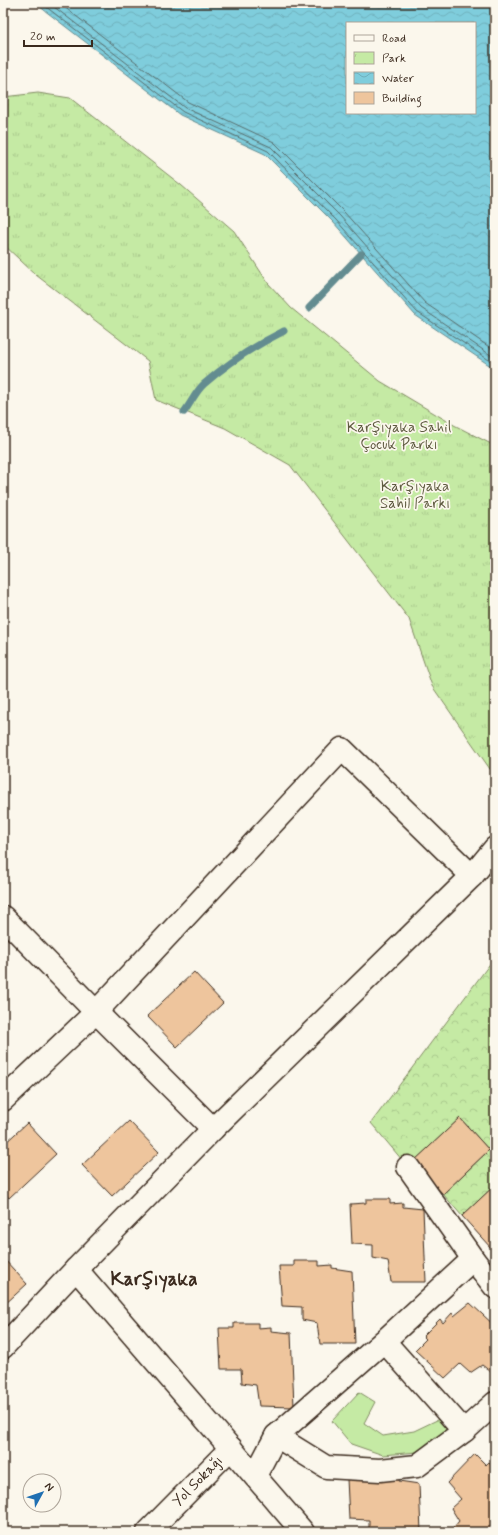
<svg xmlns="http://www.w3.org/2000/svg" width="498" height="1535" font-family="Mynerve,sans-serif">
<defs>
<pattern id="forest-crowns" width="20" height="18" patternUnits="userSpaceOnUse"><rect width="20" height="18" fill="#c5eaa4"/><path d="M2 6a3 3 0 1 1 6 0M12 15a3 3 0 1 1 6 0" fill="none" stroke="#aac98d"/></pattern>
<pattern id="park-tufts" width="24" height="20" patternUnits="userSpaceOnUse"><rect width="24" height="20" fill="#c5eaa4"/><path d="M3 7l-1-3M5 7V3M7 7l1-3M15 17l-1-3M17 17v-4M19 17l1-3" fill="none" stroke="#aac98d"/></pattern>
<pattern id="water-waves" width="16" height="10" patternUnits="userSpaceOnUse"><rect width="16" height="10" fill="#7fcddc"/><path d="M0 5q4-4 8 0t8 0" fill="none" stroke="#6fb0bc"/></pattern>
</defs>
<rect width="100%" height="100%" fill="#fbf7ec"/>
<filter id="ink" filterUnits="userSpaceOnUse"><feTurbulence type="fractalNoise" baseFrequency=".025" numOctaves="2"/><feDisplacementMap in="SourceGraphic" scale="8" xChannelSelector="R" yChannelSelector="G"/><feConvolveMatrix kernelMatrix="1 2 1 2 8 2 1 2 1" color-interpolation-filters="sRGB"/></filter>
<g filter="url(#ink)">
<polygon fill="#c5eaa4" stroke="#808a61" points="359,1392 375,1402 364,1423 383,1436 414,1431 439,1419 450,1431 417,1452 383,1455 351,1444 332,1421"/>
<polygon fill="url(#forest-crowns)" stroke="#808a61" points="495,957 495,1185 462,1216 443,1194 489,1150 460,1118 408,1167 371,1123"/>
<polygon fill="url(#park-tufts)" stroke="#808a61" points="38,93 70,98 181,185 234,231 268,283 291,308 380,381 454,425 495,446 495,769 490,769 432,686 409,619 290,465 225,428 156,400 148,361 36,275 3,244 3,97"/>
<path fill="url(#water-waves)" stroke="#648c90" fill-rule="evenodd" d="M35 3H495V369L415 315 333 222 265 154 180 115ZM347 23H475V113H347Z"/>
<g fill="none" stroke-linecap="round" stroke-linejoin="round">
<g stroke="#566b6a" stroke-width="1">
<polyline points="41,3 183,112 268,151 336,220 417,312 495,364"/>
<polyline points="49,3 185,108 271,147 340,216 421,308 495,358"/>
<polyline points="59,3 188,102 274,142 344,212 425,303 495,351"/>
</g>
<g stroke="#648c90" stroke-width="7">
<polyline points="309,308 361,254"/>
<path d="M184 412C191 403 196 391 204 384 228 363 256 345 284 331"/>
</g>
</g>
<g fill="#eec59d" stroke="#3b2a1e">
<polygon points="194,972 223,1003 177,1047 147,1016"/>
<polygon points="460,1118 489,1150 443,1194 413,1162"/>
<polygon points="129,1121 159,1152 112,1196 82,1165"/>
<polygon points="27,1123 56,1154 9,1198 3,1191 3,1145"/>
<polygon points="495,1185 495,1244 491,1248 462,1216"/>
<polygon points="366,1199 390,1199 390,1204 403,1203 403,1207 423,1209 426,1282 391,1282 388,1261 373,1258 373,1245 352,1244 350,1204 366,1203"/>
<polygon points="3,1258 27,1284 3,1306"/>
<polygon points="294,1261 319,1261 319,1266 332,1265 332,1268 352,1271 355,1344 320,1344 317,1323 302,1320 302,1307 282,1306 279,1266 294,1266"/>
<polygon points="470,1303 495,1326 495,1375 482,1365 470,1373 460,1364 445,1378 415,1350 426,1339 423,1336 440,1319 443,1323 452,1313 454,1316"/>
<polygon points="234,1323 258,1323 258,1328 271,1327 271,1331 291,1333 294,1407 259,1406 256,1385 242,1383 241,1369 221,1369 219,1328 234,1328"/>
<polygon points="475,1454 486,1465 489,1462 495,1468 495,1532 450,1532 459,1521 451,1508 461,1499 447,1483"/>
<polygon points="399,1478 399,1481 419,1484 421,1532 369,1532 369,1520 349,1519 347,1479"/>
</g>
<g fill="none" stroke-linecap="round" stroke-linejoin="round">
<g stroke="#3b2a1e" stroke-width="25">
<g id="minor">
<polyline points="3,917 96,1012 213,1129"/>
<polyline points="3,1100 96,1012 342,749 472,876"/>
<polyline points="408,1167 473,1259 495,1287"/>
<polyline points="76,1269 303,1532"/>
<polyline points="384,1341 464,1431"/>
<polyline points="3,1347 76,1269 213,1129 472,876 495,848"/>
<polyline points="276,1436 326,1467 380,1470 417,1466 464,1431 495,1403"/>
<polyline points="255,1476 276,1436 384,1341 473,1259"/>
<path id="s1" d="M148 1532 231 1448"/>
</g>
</g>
<use href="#minor" stroke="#fbf7ec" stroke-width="22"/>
</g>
</g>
<g text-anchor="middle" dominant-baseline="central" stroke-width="3.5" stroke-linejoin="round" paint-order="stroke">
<g font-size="15" fill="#5e5a40" stroke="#fbf7ec">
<text x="399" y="428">Karşıyaka Sahil<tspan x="399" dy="17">Çocuk Parkı</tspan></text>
<text x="415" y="487">Karşıyaka<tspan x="415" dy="17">Sahil Parkı</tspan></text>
</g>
<g font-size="15" fill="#3b2a1e" stroke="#fbf7ec">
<text stroke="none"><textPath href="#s1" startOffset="71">Yol Sokağı</textPath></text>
</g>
<g font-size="19" font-weight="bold" fill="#3b2a1e" stroke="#fbf7ec">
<text x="154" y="1279">Karşıyaka</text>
</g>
</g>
<rect width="498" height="1535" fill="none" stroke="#fbf7ec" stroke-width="16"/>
<rect x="8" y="8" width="482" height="1519" fill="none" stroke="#3b2a1e" stroke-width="1.5" filter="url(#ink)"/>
<rect x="346" y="22" width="130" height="92" fill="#fbf7ec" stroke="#aea59a"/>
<rect x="354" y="35" width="20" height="6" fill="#fbf7ec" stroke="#aea59a"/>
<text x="382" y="42" font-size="12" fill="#3b2a1e">Road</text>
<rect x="354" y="52" width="20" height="12" fill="url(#park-tufts)" stroke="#aea59a"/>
<text x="382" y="62" font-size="12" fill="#3b2a1e">Park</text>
<rect x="354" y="72" width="20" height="12" fill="url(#water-waves)" stroke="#aea59a"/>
<text x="382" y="82" font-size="12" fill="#3b2a1e">Water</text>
<rect x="354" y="92" width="20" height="12" fill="#eec59d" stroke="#aea59a"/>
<text x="382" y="102" font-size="12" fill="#3b2a1e">Building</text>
<g transform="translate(42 1493) rotate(50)"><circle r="19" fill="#fbf7ec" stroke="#aea59a"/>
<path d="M0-3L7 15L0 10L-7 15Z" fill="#1f6fb2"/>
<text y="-6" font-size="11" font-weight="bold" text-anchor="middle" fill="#3b2a1e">N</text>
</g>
<path d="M24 40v6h68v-6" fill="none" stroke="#3b2a1e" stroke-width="2"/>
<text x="30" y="40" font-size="12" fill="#3b2a1e" stroke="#fbf7ec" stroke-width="3" paint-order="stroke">20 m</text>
</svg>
